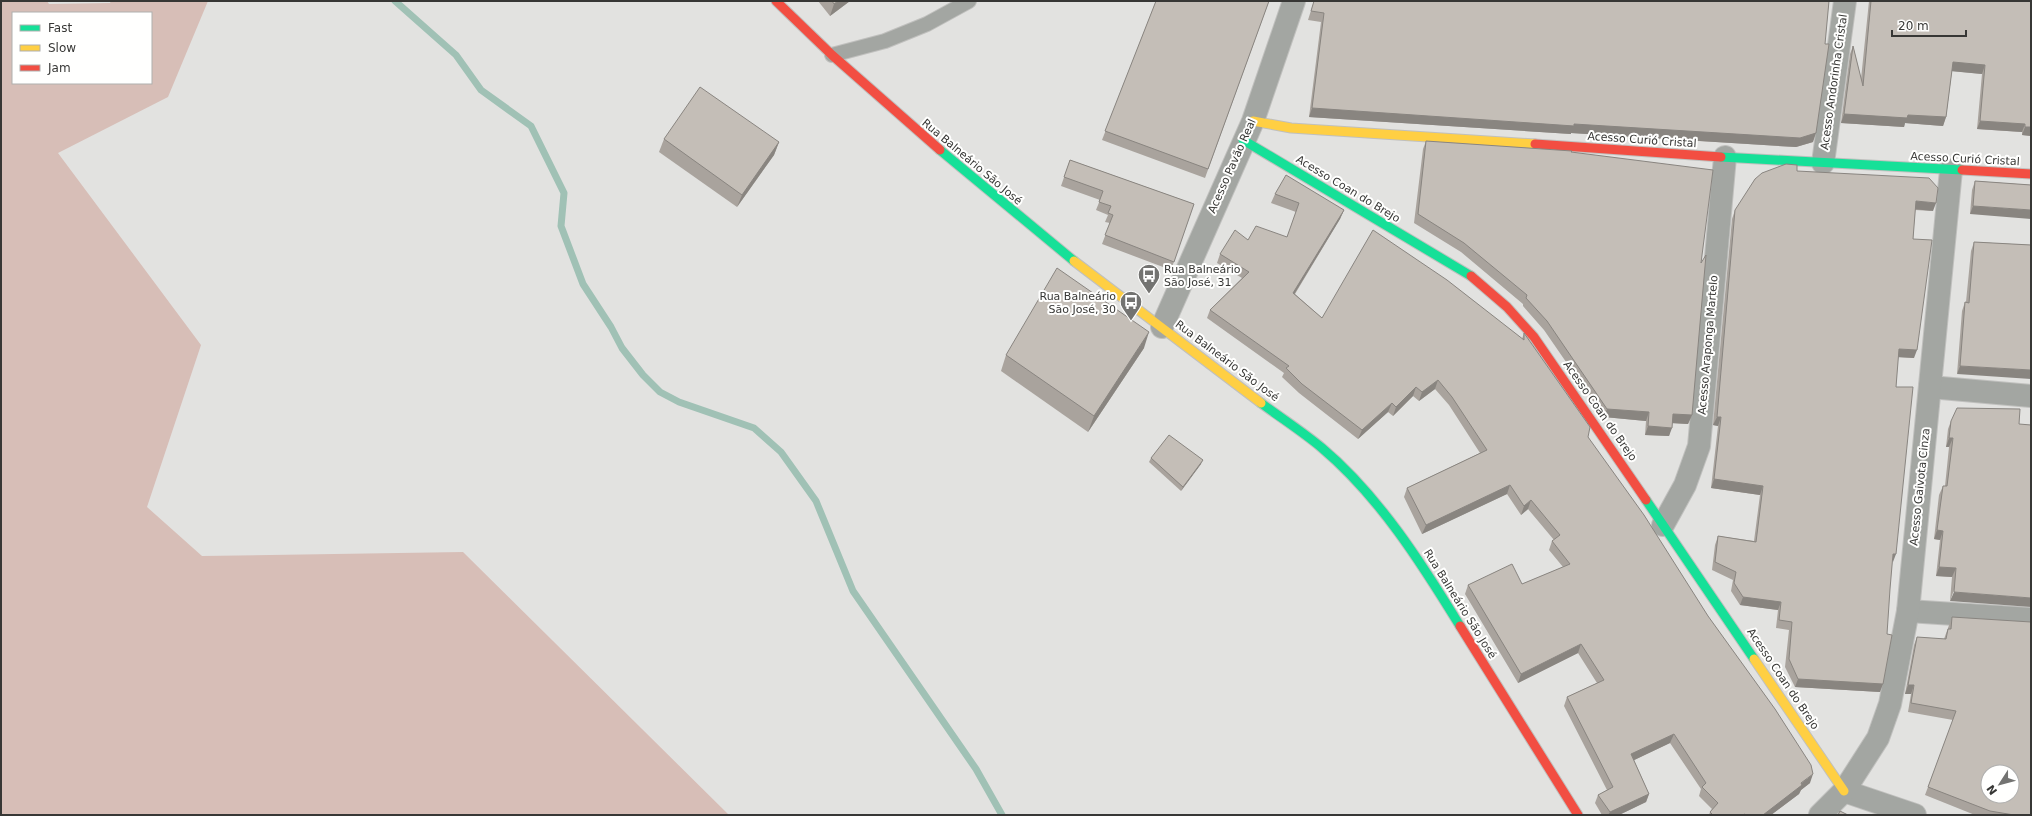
<svg xmlns="http://www.w3.org/2000/svg" width="2032" height="816" font-family="'DejaVu Sans',sans-serif">
<rect width="100%" height="100%" fill="#e2e2e0"/>
<path fill="#d7beb7" fill-rule="evenodd" d="M1 1H47L49 4 110 3 111 1H208L168 97 58 153 201 345 147 507 202 556 463 552 729 815H1ZM13 13H151V83H13Z"/>
<g fill="none" stroke-linecap="round" stroke-linejoin="round">
<polyline stroke="#a0c1b5" stroke-width="7" points="395,1 456,55 481,90 531,126 564,193 561,226 583,284 611,327 622,348 643,375 660,392 679,402 754,428 781,452 816,501 853,591 976,769 1002,815"/>
<g stroke="#c0c0be" stroke-width="16">
<polyline id="lane" points="832,55 885,41 927,24 969,1"/>
</g>
<g stroke="#c0c0be" stroke-width="24">
<g id="street">
<polyline points="1823,163 1845,1"/>
<polyline points="1162,327 1253,121 1294,1"/>
<polyline points="1930,387 2031,396"/>
<polyline points="1663,525 1685,485 1699,446 1725,157"/>
<polyline points="1908,611 2031,619"/>
<polyline points="1844,791 1915,815"/>
<polyline points="1820,815 1844,791 1878,738 1890,704 1908,611 1951,170"/>
</g>
</g>
<g stroke="#c0c0be" stroke-width="11">
<g id="fast">
<polyline points="1243,140 1471,276"/>
<polyline points="940,150 1074,261"/>
<polyline points="1721,157 1962,170"/>
<path d="M1261 403C1281 418 1303 432 1322 448 1379 496 1422 564 1460 626"/>
<polyline points="1646,500 1754,659"/>
</g>
</g>
<g stroke="#c0c0be" stroke-width="11">
<g id="slow">
<polyline points="1253,121 1291,128 1535,144"/>
<polyline points="1074,261 1261,403"/>
<polyline points="1754,659 1844,791"/>
</g>
</g>
<g stroke="#c0c0be" stroke-width="11">
<g id="jam">
<polyline points="776,1 832,55 940,150"/>
<polyline points="1535,144 1721,157"/>
<polyline points="1962,170 2031,174"/>
<polyline points="1471,276 1507,307 1534,337 1646,500"/>
<polyline points="1460,626 1578,815"/>
</g>
</g>
<use href="#lane" stroke="#a3a6a2" stroke-width="14"/>
<use href="#street" stroke="#a3a6a2" stroke-width="22"/>
<use href="#fast" stroke="#16e098" stroke-width="9"/>
<use href="#slow" stroke="#ffcf43" stroke-width="9"/>
<use href="#jam" stroke="#f24e42" stroke-width="9"/>
</g>
<g fill="#a9a39d">
<polygon points="818,1 850,1 830,16"/>
<polygon points="1156,1 1269,1 1205,178 1102,140"/>
<polygon points="1314,1 1829,1 1813,142 1796,147 1571,133 1571,134 1309,117 1321,22 1308,20"/>
<polygon points="1869,1 2031,1 2031,136 2022,135 2022,132 1977,129 1982,74 1952,71 1946,117 1943,126 1905,123 1904,127 1841,123 1850,54 1853,46 1861,79"/>
<polygon points="664,139 779,142 774,155 737,207 659,152"/>
<polygon points="1426,141 1571,152 1701,263 1692,415 1688,424 1672,423 1669,436 1645,435 1646,421 1604,417 1544,330 1523,306 1523,304 1461,252 1414,223 1423,149"/>
<polygon points="1070,160 1194,204 1171,270 1102,244 1110,223 1105,222 1108,215 1096,210 1100,200 1061,186"/>
<polygon points="1797,171 1933,211 1915,210 1913,239 1914,358 1898,357 1896,387 1892,562 1880,692 1795,687 1785,667 1789,630 1776,628 1778,610 1740,605 1731,591 1733,580 1712,570 1715,545 1718,536 1754,541 1760,495 1711,488 1718,426 1713,425 1732,219 1735,210"/>
<polygon points="1975,181 2031,185 1970,214 1972,190"/>
<polygon points="1275,194 1344,210 1340,219 1295,294 1322,318 1522,339 1524,333 1588,437 1810,783 1801,790 1799,794 1771,815 1709,815 1710,812 1712,809 1699,796 1701,789 1670,743 1634,760 1649,794 1646,802 1619,815 1602,815 1595,803 1598,795 1607,790 1564,706 1567,697 1597,683 1578,653 1518,683 1465,594 1468,585 1522,584 1563,567 1549,550 1552,541 1554,540 1528,509 1521,515 1507,494 1422,534 1404,497 1407,488 1480,453 1449,405 1435,389 1419,401 1413,396 1393,416 1388,412 1358,439 1299,393 1282,377 1284,373 1207,318 1210,310 1242,278 1217,263 1220,254 1248,240 1287,237 1296,212 1271,203"/>
<polygon points="1974,242 2031,245 1957,374 1962,311 1965,302 1966,302 1971,251"/>
<polygon points="1144,348 1088,432 1001,371 1006,355"/>
<polygon points="2020,409 1950,601 1952,577 1936,576 1940,540 1934,539 1939,495 1943,486 1945,486 1949,447 1946,447 1948,429 1951,421"/>
<polygon points="1151,458 1201,464 1181,491 1149,462"/>
<polygon points="1952,617 2031,815 1975,815 1925,795 1953,720 1908,712 1911,694 1905,694 1914,645 1917,637 1944,639"/>
</g>
<g fill="#898580">
<polygon points="838,1 850,1 830,16 834,4"/>
<polygon points="1953,62 1985,65 1982,74 1950,71"/>
<polygon points="1312,108 1574,124 1816,133 1813,142 1796,147 1571,133 1571,134 1309,117"/>
<polygon points="1844,114 1908,115 1946,117 1943,126 1905,123 1904,127 1841,123"/>
<polygon points="1980,121 2025,124 2022,132 1977,129"/>
<polygon points="2025,127 2031,127 2031,136 2022,135"/>
<polygon points="779,142 774,155 737,207 742,195"/>
<polygon points="1916,201 1936,203 1933,211 1913,209"/>
<polygon points="1973,206 2031,210 2031,219 1970,214"/>
<polygon points="1344,210 1340,219 1290,301 1293,293"/>
<polygon points="1149,332 1144,348 1088,432 1094,416"/>
<polygon points="1899,349 1917,350 1914,358 1896,357"/>
<polygon points="1960,366 2031,370 2031,379 1957,374"/>
<polygon points="1438,380 1435,389 1419,401 1422,392"/>
<polygon points="1416,387 1413,396 1393,416 1396,407"/>
<polygon points="1392,403 1388,412 1358,439 1362,430"/>
<polygon points="1607,409 1649,412 1646,421 1604,417"/>
<polygon points="1673,414 1692,415 1688,424 1670,423"/>
<polygon points="1717,417 1721,417 1718,426 1713,425"/>
<polygon points="1648,426 1672,428 1669,436 1645,435"/>
<polygon points="1949,438 1953,438 1949,447 1946,447"/>
<polygon points="1203,460 1201,464 1181,491 1183,487"/>
<polygon points="1714,479 1763,486 1760,495 1711,488"/>
<polygon points="1510,485 1507,494 1422,534 1426,525"/>
<polygon points="1531,500 1528,509 1521,515 1524,506"/>
<polygon points="1937,530 1943,531 1940,540 1934,539"/>
<polygon points="1893,554 1896,554 1893,562"/>
<polygon points="1939,567 1956,568 1952,577 1936,576"/>
<polygon points="1954,592 2031,598 2031,607 1950,601"/>
<polygon points="1743,597 1781,602 1778,610 1740,605"/>
<polygon points="1581,644 1578,653 1518,683 1521,674"/>
<polygon points="1798,679 1883,684 1880,692 1795,687"/>
<polygon points="1908,685 1914,685 1911,694 1905,694"/>
<polygon points="1674,734 1670,743 1628,763 1631,754"/>
<polygon points="1813,774 1810,783 1801,790 1799,794 1771,815 1763,815"/>
<polygon points="1649,794 1646,802 1619,815 1608,815 1610,812"/>
</g>
<g fill="#c4beb7" stroke="#898580" fill-rule="evenodd">
<polygon points="832,1 838,1 834,4"/>
<polygon points="1156,1 1269,1 1208,169 1105,131"/>
<polygon points="1314,1 1829,1 1825,44 1829,44 1816,133 1800,138 1574,124 1574,126 1312,108 1324,13 1311,11"/>
<polygon points="1871,1 2031,1 2031,127 2025,127 2025,124 1980,121 1985,65 1953,62 1946,117 1908,115 1907,118 1844,114 1853,46 1863,86"/>
<polygon points="700,87 779,142 742,195 664,139"/>
<polygon points="1426,141 1572,151 1571,152 1713,170 1701,263 1706,255 1692,415 1673,414 1672,428 1648,426 1649,412 1607,409 1547,321 1526,298 1527,295 1464,243 1418,214"/>
<polygon points="1070,160 1194,204 1174,262 1105,235 1113,215 1108,213 1111,206 1099,202 1103,191 1064,177"/>
<polygon points="1786,164 1797,165 1797,171 1929,178 1938,188 1936,203 1916,201 1913,239 1932,240 1917,350 1899,349 1896,387 1913,387 1896,554 1893,554 1890,589 1887,634 1892,635 1883,684 1798,679 1789,659 1792,622 1779,620 1781,602 1743,597 1734,583 1736,572 1715,562 1718,536 1756,542 1763,486 1714,479 1721,417 1717,417 1735,210 1755,179 1762,173"/>
<polygon points="1286,175 1344,210 1293,293 1322,318 1373,230 1447,280 1524,340 1524,333 1590,427 1588,437 1644,515 1708,616 1775,709 1811,765 1813,774 1801,783 1802,785 1763,815 1746,815 1744,814 1743,815 1713,815 1710,812 1718,803 1702,787 1706,783 1674,734 1631,754 1649,794 1610,812 1598,795 1613,787 1567,697 1604,680 1581,644 1521,674 1468,585 1512,564 1522,584 1570,564 1552,541 1560,535 1531,500 1524,506 1510,485 1426,525 1407,488 1487,450 1452,397 1438,380 1422,392 1416,387 1396,407 1392,403 1362,430 1302,384 1286,368 1289,366 1210,310 1249,272 1220,254 1235,230 1248,240 1256,226 1287,237 1299,203 1275,194"/>
<polygon points="1975,181 2031,185 2031,210 1973,206"/>
<polygon points="1974,242 2031,245 2031,370 1960,366 1965,302 1969,303"/>
<polygon points="1057,268 1149,332 1094,416 1006,355"/>
<polygon points="1957,408 2020,409 2019,424 2031,425 2031,598 1954,592 1956,568 1939,567 1943,531 1937,530 1943,486 1947,486 1953,438 1949,438 1951,421"/>
<polygon points="1169,435 1203,460 1183,487 1151,458"/>
<path d="M1952 617 2031 622V815H2014L1990 811 1928 787 1956 711 1911 703 1914 685H1908L1917 637 1946 639 1948 629H1951ZM1988 772H2012V796H1988Z"/>
<polygon points="1840,811 1848,815 1838,815"/>
</g>
<defs>
<g id="bus-pin" transform="scale(1.15)"><path d="M0 17L-7.5 6A9.5 9.5 0 1 1 7.5 6Z" fill="#737371" stroke="#fffffe"/><path d="M-5-6H5V4H4V6H2V4H-2V6H-4V4H-5ZM-3.5-4V0h7V-4ZM-3.5 1.2v1.5H-2V1.2ZM2 1.2v1.5H3.5V1.2Z" fill="#fff"/></g>
</defs>
<g fill-rule="evenodd">
<use href="#bus-pin" x="1149" y="275"/>
<use href="#bus-pin" x="1131" y="302"/>
</g>
<g text-anchor="middle" dominant-baseline="central" stroke-width="4" stroke-linejoin="round" paint-order="stroke">
<g font-size="11" fill="#373735" stroke="#fffffe">
<text transform="translate(1834 82) rotate(-82)">Acesso Andorinha Cristal</text>
<text transform="translate(1642 140) rotate(4)">Acesso Curió Cristal</text>
<text transform="translate(1965 159) rotate(3)">Acesso Curió Cristal</text>
<text transform="translate(972 162) rotate(40)">Rua Balneário São José</text>
<text transform="translate(1232 166) rotate(-66)">Acesso Pavão Real</text>
<text transform="translate(1348 189) rotate(31)">Acesso Coan do Brejo</text>
<text transform="translate(1708 345) rotate(-85)">Acesso Araponga Martelo</text>
<text transform="translate(1227 361) rotate(37)">Rua Balneário São José</text>
<text transform="translate(1600 411) rotate(55)">Acesso Coan do Brejo</text>
<text transform="translate(1920 487) rotate(-84)">Acesso Gaivota Cinza</text>
<text transform="translate(1460 604) rotate(58)">Rua Balneário São José</text>
<text transform="translate(1783 679) rotate(56)">Acesso Coan do Brejo</text>
</g>
<g font-size="11" fill="#373735" stroke="#fffffe" text-anchor="start">
<text x="1164" y="269">Rua Balneário<tspan x="1164" dy="13">São José, 31</tspan></text>
<text x="1116" y="296" text-anchor="end">Rua Balneário<tspan x="1116" dy="13">São José, 30</tspan></text>
</g>
</g>
<rect width="2032" height="816" fill="none" stroke="#373735" stroke-width="4"/>
<rect x="12" y="12" width="140" height="72" fill="#fffffe" stroke="#afafae"/>
<rect x="20" y="25" width="20" height="6" fill="#16e098" stroke="#afafae"/>
<text x="48" y="32" font-size="12" fill="#373735">Fast</text>
<rect x="20" y="45" width="20" height="6" fill="#ffcf43" stroke="#afafae"/>
<text x="48" y="52" font-size="12" fill="#373735">Slow</text>
<rect x="20" y="65" width="20" height="6" fill="#f24e42" stroke="#afafae"/>
<text x="48" y="72" font-size="12" fill="#373735">Jam</text>
<g transform="translate(2000 784) rotate(234)"><circle r="19" fill="#fffffe" stroke="#afafae"/>
<path d="M0-3L7 15L0 10L-7 15Z" fill="#737371"/>
<text y="-6" font-size="11" font-weight="bold" text-anchor="middle" fill="#373735">N</text>
</g>
<path d="M1892 30v6h74v-6" fill="none" stroke="#373735" stroke-width="2"/>
<text x="1898" y="30" font-size="12" fill="#373735" stroke="#fffffe" stroke-width="3" paint-order="stroke">20 m</text>
</svg>
